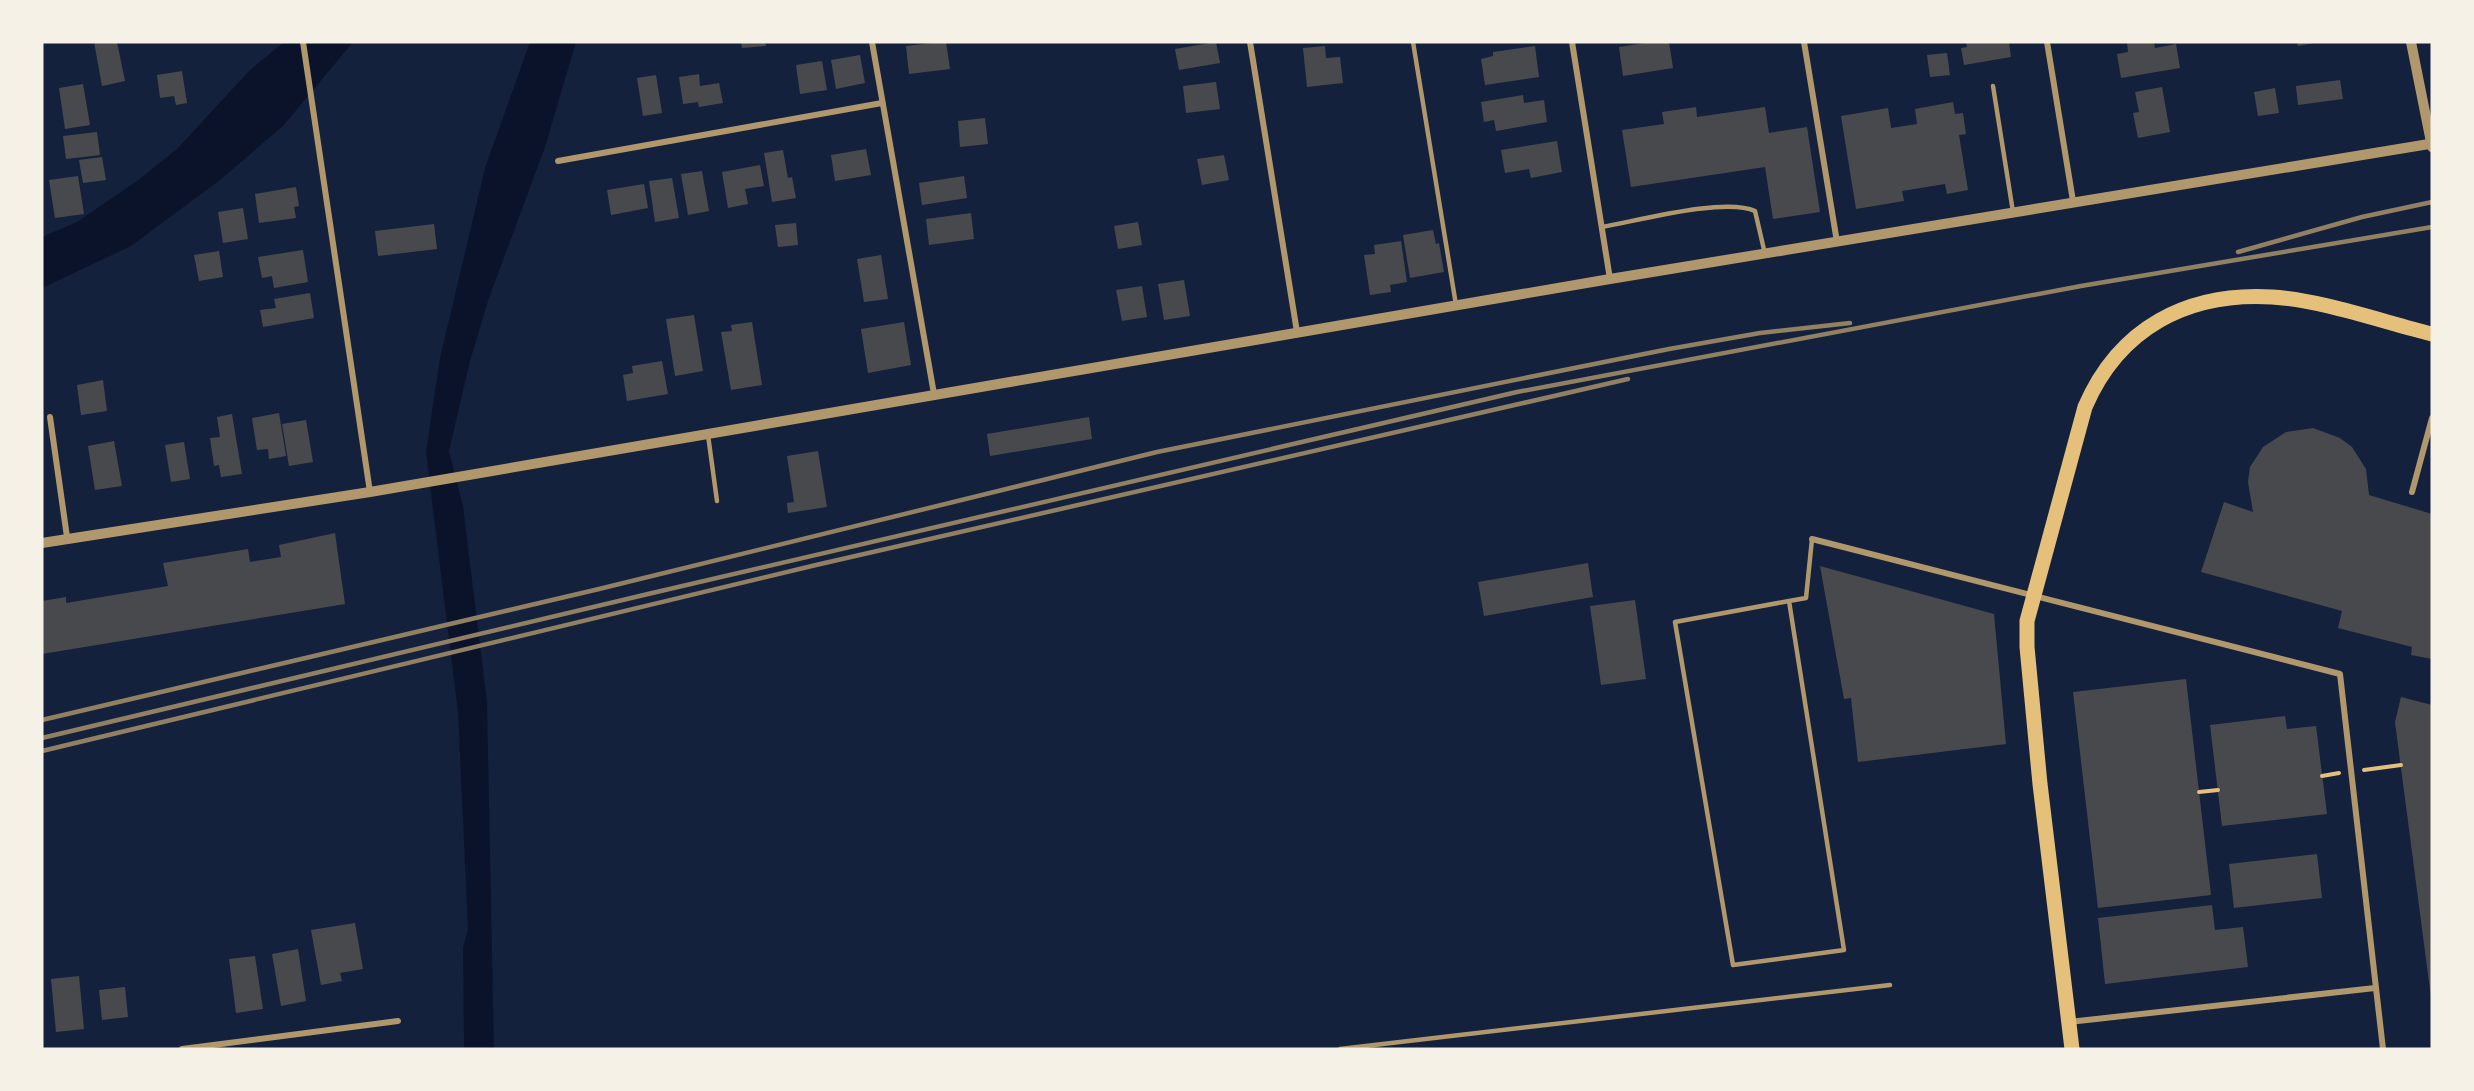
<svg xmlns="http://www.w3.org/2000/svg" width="2474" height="1091" font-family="'Noto Serif',serif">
<rect width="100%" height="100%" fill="#14213d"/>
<g fill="#0b132b">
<polygon points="284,42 353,42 283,126 220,180 131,246 42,288 42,237 77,222 137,181 177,149 250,70"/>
<polygon points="530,42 576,42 545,147 488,301 470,361 449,451 463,506 487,702 494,1049 464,1049 463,947 468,929 458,713 426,452 440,358 485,168"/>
</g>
<g fill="#48494c">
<polygon points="94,42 117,42 125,81 102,86"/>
<polygon points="741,42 765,42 766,46 742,48"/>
<polygon points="940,42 946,42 950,69 909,74 906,46"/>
<polygon points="1216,42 1220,63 1179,70 1175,49"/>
<polygon points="1651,42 1669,42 1673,68 1623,76 1619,47"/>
<polygon points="1966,42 2009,42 2011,57 1964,65 1961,48 1967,47"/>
<polygon points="2127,42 2154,42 2155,48 2176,44 2180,68 2121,78 2117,54 2128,52"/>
<polygon points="2297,42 2314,42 2314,43 2298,46"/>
<polygon points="1325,46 1326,58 1340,57 1343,83 1307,87 1303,48"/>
<polygon points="1535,46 1539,77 1485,85 1481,59 1493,56 1493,52"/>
<polygon points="1947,53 1950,75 1930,77 1927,55"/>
<polygon points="860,55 865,83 836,89 831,60"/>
<polygon points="822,61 827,90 800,94 796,65"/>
<polygon points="182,71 187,103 176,105 174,96 160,98 157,75"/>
<polygon points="699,74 700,86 719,83 723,103 699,107 698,102 683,104 679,77"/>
<polygon points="656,75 662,113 643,116 637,78"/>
<polygon points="2340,80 2343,99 2298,105 2296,86"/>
<polygon points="1216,82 1220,109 1186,113 1183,86"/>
<polygon points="83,84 90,125 65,129 59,88"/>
<polygon points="2162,87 2170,132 2138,138 2133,113 2139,112 2135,92"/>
<polygon points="2275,88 2279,113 2258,116 2254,92"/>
<polygon points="1523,95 1524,103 1544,100 1547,122 1496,131 1494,120 1484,122 1481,102"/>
<polygon points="1953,102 1955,114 1963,113 1966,134 1959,135 1968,190 1947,194 1945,184 1902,191 1904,201 1856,209 1841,116 1888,108 1891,128 1917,124 1915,109"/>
<polygon points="1696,107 1697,117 1765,107 1769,133 1807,127 1820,212 1773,219 1765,167 1631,187 1622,130 1664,124 1662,112"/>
<polygon points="985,118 988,144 960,147 958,121"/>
<polygon points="97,132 100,155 66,159 63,136"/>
<polygon points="1557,141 1562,172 1531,178 1529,169 1505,173 1501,150"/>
<polygon points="866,149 871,175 835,181 831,155"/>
<polygon points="783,150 788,178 792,177 796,198 772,202 764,153"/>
<polygon points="1224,155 1229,180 1202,185 1197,159"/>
<polygon points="102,157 106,180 83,183 79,160"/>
<polygon points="760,165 764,186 745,189 748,204 728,208 722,172"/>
<polygon points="702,171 709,211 688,215 681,174"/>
<polygon points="78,176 84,214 55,218 49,180"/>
<polygon points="964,176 967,198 922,205 919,183"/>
<polygon points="672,178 679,218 655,222 649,181"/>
<polygon points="644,184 648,208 611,215 607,190"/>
<polygon points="296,187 299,206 294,207 296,218 259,223 255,194"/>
<polygon points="243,208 248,239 223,243 218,212"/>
<polygon points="971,213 974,239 929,245 926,219"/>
<polygon points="1138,222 1142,245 1118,249 1114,226"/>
<polygon points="796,223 798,245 778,247 775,225"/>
<polygon points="434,224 437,249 378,256 375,231"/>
<polygon points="1433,230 1436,244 1439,243 1444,272 1410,278 1403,235"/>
<polygon points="1401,241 1407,282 1390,285 1391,292 1370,295 1364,255 1375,254 1374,245"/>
<polygon points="303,250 308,282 274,288 272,276 262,278 258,257"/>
<polygon points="219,251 223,277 199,281 194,255"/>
<polygon points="881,255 888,299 864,302 857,259"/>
<polygon points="1184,280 1190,316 1164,320 1158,284"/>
<polygon points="1142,286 1147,317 1122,321 1116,290"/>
<polygon points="310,293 314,318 263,327 260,310 276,308 274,299"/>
<polygon points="694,315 703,371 675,376 666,319"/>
<polygon points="752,322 762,385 731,390 721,332 732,331 731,325"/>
<polygon points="904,322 911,365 868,373 861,329"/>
<polygon points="662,361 668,394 627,401 623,375 633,373 632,366"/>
<polygon points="103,380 107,411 81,415 77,385"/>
<polygon points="279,413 286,456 269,459 268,449 257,450 252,418"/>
<polygon points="232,414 242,474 221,477 219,465 214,466 210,438 220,437 217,417"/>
<polygon points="1089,417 1092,439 990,456 987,434"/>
<polygon points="306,420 313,462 289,466 282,424"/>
<polygon points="2313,428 2340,438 2352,447 2366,469 2369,495 2432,514 2432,659 2411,655 2412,647 2338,628 2342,611 2201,572 2224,502 2253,512 2248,482 2250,467 2263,447 2286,432"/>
<polygon points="114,441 122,486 95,490 88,446"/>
<polygon points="184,442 190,479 171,482 165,445"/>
<polygon points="818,451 827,507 788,513 787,503 794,502 787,456"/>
<polygon points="335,533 345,604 42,654 42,601 66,597 66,603 168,586 163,563 248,549 250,562 281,557 279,545"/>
<polygon points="1588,563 1593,597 1484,616 1478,582"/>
<polygon points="1820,566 1994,614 2006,744 1858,762 1851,698 1844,699"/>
<polygon points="1635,600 1646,679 1601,685 1590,606"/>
<polygon points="2186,679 2211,895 2098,908 2073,692"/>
<polygon points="2401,697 2432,705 2432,1005 2395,722"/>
<polygon points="2285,716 2287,729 2316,726 2327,814 2222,826 2210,725"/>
<polygon points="2317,854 2322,898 2234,908 2229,864"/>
<polygon points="2212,905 2215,930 2243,927 2248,967 2105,984 2098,918"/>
<polygon points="355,923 363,969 340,973 342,981 321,985 311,930"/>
<polygon points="298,949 306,1001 281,1006 272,954"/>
<polygon points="255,956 263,1009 236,1013 229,959"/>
<polygon points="79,976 84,1029 56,1032 51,979"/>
<polygon points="125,987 128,1017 102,1020 99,990"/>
</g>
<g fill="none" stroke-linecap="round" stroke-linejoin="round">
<g stroke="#e5c07b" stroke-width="4">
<polyline points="2364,770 2401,765"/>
<polyline points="2322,776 2339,773"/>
<polyline points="2199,792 2218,790"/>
</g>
<g stroke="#b1986c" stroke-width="4.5">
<polyline points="1413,42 1456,305"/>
<polyline points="1993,86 2013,212"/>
<path d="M1602 227C1637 221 1725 197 1755 211L1765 254"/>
<polyline points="708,435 717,501"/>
<polyline points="1789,601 1844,950 1733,965 1675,622 1789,601 1806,598 1812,539"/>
<polyline points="1340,1049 1890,985"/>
</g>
<g stroke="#b1986c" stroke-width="6">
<polyline points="303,42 370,492"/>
<polyline points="872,42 934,394"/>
<polyline points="1250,42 1297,332"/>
<polyline points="1572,42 1610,279"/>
<polyline points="1804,42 1837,242"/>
<polyline points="2047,42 2073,201"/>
<polyline points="558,161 882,103"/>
<polyline points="50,417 67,537"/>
<polyline points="2412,492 2432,418"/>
<polyline points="1812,539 2340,674 2383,1049"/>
<polyline points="2069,1022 2375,988"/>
<polyline points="182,1049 398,1021"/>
</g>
<g stroke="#b1986c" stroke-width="10">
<polyline points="2411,42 2432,147"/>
<polyline points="42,543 370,492 1610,279 2429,144"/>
</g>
<path stroke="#e5c07b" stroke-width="15" d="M2072 1049 2040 784 2027 647V621L2085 407C2119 328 2187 292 2272 297 2322 300 2383 322 2432 334"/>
<g stroke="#918062" stroke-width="4.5">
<polyline points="2238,252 2362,217 2432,202"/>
<polyline points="42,720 599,589 1157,452 1669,349 1760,333 1850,323"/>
<polyline points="42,738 648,594 1517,392 2081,286 2432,227"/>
<polyline points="42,751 816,565 1628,379"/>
</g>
</g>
<rect width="2474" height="1091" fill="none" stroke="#f6f1e7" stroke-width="87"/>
</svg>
